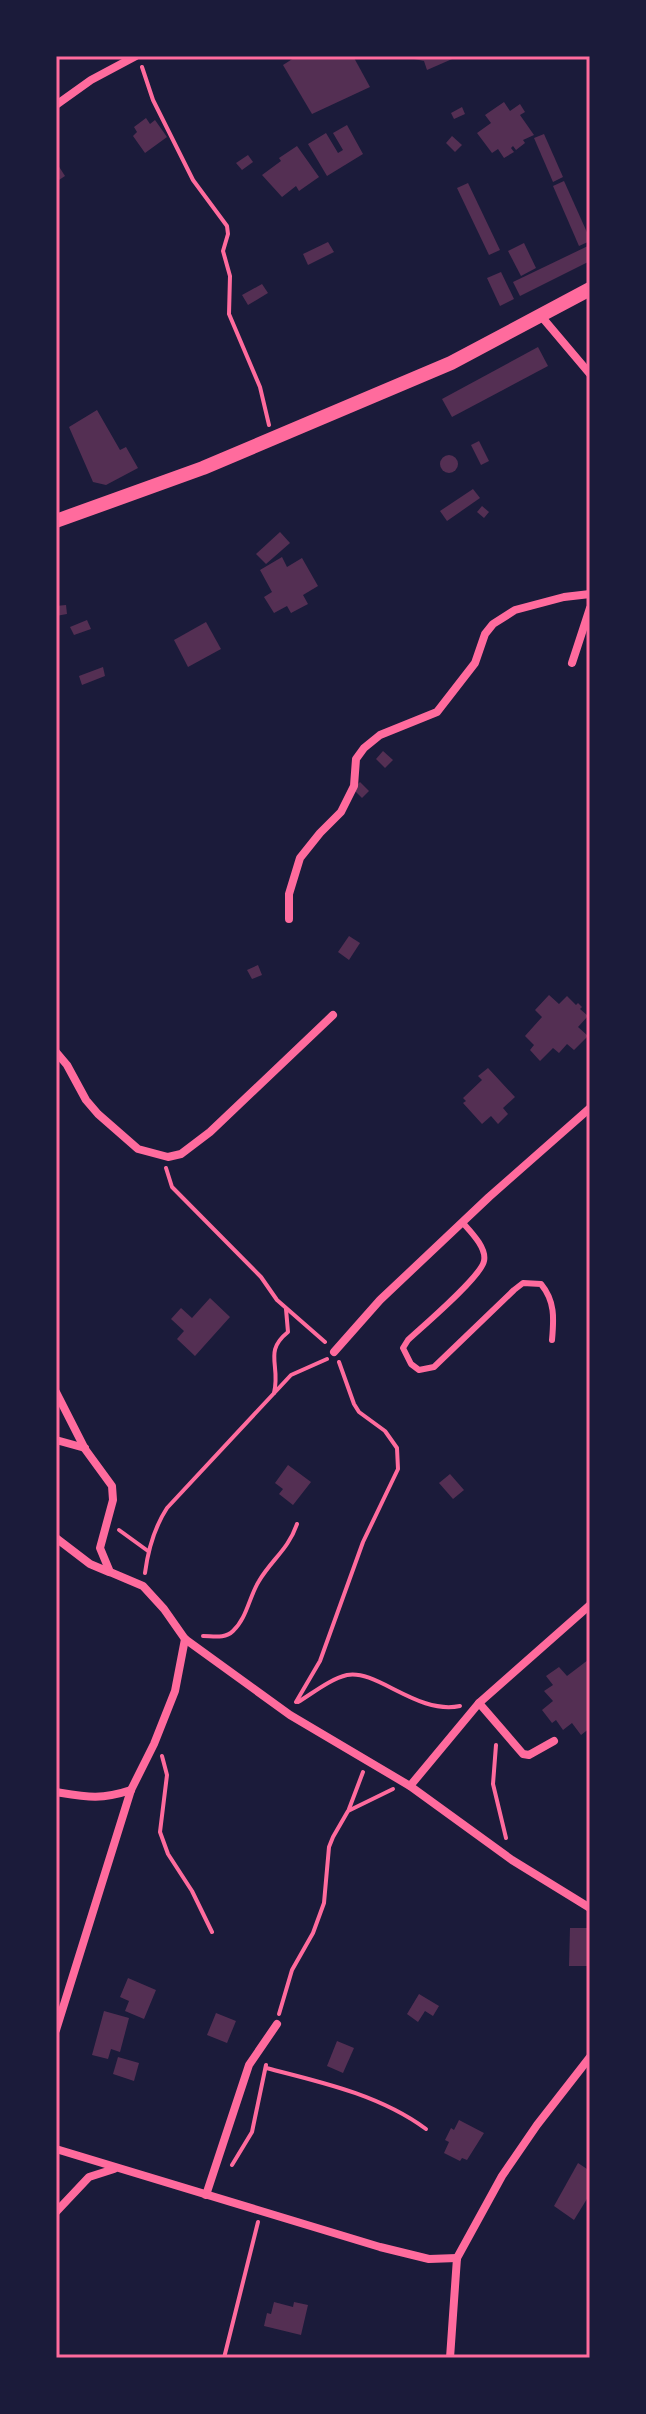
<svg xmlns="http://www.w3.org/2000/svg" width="646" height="2414" font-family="Cabin,sans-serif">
<rect width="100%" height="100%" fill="#1b1b3a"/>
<g fill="#542f53">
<polygon points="297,56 353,56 370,87 312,114 283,65"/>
<polygon points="414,56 459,56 427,70 424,61 414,59"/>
<polygon points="504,102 510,111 520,104 525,112 520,115 534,135 523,140 525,143 516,150 513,146 511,148 514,152 504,158 498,149 492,153 477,133 491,123 485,115"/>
<polygon points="462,107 465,114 454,119 451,113"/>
<polygon points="146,118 150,124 155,120 167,137 145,153 133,136 137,132 134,127"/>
<polygon points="347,125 363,154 327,176 308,144 326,133 338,153 343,150 333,133"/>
<polygon points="544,134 563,177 553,182 534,138"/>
<polygon points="452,136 462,145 455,152 446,143"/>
<polygon points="297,146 319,177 299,191 296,186 282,197 262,175 281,161 279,158"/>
<polygon points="248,155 253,162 242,170 236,163"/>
<polygon points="56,162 65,176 56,182"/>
<polygon points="564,181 590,239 590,241 579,246 553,186"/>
<polygon points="468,183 500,250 489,255 457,188"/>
<polygon points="328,242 334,252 308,265 303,254"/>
<polygon points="524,243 536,268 521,276 508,251"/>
<polygon points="590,245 590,261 520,296 513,282"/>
<polygon points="501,272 514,299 500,306 487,278"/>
<polygon points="262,284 268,293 248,305 242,295"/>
<polygon points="538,347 548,366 452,417 442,399"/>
<polygon points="97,410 120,450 126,447 138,468 106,485 93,482 69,427"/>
<polygon points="479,441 489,461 481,465 471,445"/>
<circle cx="449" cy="464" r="9"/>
<polygon points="473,489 480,498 447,521 440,511"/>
<polygon points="482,506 489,512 484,518 477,512"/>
<polygon points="280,532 290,543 266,564 256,554"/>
<polygon points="282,557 287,567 302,558 318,586 303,595 308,604 291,613 287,606 274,613 264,597 272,592 260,570"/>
<polygon points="66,605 67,614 56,616 56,606"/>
<polygon points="87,620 91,629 74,635 70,627"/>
<polygon points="206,622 221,649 188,667 174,640"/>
<polygon points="103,667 105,676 82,685 79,676"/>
<polygon points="383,751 393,760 385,768 376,759"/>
<polygon points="360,782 369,791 362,798 353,789"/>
<polygon points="349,936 360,943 349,960 338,952"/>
<polygon points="258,965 262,975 252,979 247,970"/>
<polygon points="549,995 559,1004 567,996 576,1005 578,1003 582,1007 580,1009 588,1016 578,1027 588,1036 574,1050 567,1044 559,1053 553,1048 540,1061 530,1050 534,1045 525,1036 542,1017 535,1010"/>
<polygon points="488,1068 515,1097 503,1108 508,1114 498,1124 491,1116 482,1124 463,1103 466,1101 463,1098 482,1080 478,1076"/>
<polygon points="210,1298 230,1317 195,1356 177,1339 184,1331 171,1319 181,1308 192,1318"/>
<polygon points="288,1465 311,1482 293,1505 279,1494 283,1489 275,1483"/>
<polygon points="450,1474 464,1490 453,1499 439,1483"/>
<polygon points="588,1660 590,1663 590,1728 581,1735 572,1723 563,1730 556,1720 552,1723 542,1710 553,1701 544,1691 553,1685 546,1676 559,1667 567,1676"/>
<polygon points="570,1928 590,1928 590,1966 569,1966"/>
<polygon points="128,1978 156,1990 144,2019 125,2011 129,2001 120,1997"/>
<polygon points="419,1994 439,2006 433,2016 425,2011 418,2022 407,2014"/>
<polygon points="104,2011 129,2018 120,2052 111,2049 108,2059 92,2055"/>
<polygon points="216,2013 236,2021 227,2043 207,2035"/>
<polygon points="337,2041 354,2048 343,2073 327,2066"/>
<polygon points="118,2057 139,2063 134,2081 113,2074"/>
<polygon points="459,2120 484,2133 467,2160 462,2158 460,2161 444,2153 449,2142 445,2140 451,2128 454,2130"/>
<polygon points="578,2163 590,2171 590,2194 574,2220 554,2206"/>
<polygon points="274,2302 293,2307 294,2302 308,2305 301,2335 264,2326 267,2313 271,2314"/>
</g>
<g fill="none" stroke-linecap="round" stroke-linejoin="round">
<g stroke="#ff6b9d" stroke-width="4">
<polyline points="142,67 153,100 193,180 227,226 228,234 223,251 230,276 229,314 260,387 269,425"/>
<polyline points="166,1168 172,1187 261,1277 277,1300 325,1342"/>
<path d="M274 1393C281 1365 263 1352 288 1332L286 1309"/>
<polyline points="119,1530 148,1551"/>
<path d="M145 1573C148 1550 154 1528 167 1508L291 1375 327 1359"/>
<path d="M203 1636C213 1636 225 1639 233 1631 247 1618 249 1597 259 1581 272 1559 288 1550 297 1524"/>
<polyline points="296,1702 320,1661 363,1542 398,1469 397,1448 385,1431 359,1412 354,1404 339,1362"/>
<path d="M298 1702C313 1693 330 1679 347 1675 377 1669 417 1715 460 1706"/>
<polyline points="496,1745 493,1784 506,1838"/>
<polyline points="162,1756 167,1775 160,1832 168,1854 192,1891 212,1932"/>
<polyline points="349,1809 363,1772"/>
<polyline points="279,2014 292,1970 313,1933 324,1903 329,1847 333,1837 348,1811 393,1789"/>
<path d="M266 2068C321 2082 380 2095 426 2129"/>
<polyline points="232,2165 252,2132 266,2065"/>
<polyline points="224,2358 258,2222"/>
</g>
<path stroke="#ff6b9d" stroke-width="6" d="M463 1223C471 1232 487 1248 484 1261 481 1277 423 1326 408 1340L403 1348 411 1364 419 1370 434 1367 514 1290 523 1283 541 1284C555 1301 554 1318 552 1340"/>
<g stroke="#ff6b9d" stroke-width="8">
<polyline points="56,105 91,80 136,56"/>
<polyline points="541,316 590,374"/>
<polyline points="572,663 590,608"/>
<polyline points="289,919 289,894 300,858 320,833 341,812 354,786 356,759 364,748 380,735 437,712 475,663 485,634 493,624 515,610 564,597 590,594"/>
<polyline points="56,1052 67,1065 86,1100 98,1114 138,1149 168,1157 181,1154 210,1132 333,1015"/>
<polyline points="334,1352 380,1300 489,1197 590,1108"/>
<polyline points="56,1392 85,1449 112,1486 113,1500 100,1548 110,1572 143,1586 164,1609 185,1639 290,1715 410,1786 512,1860 590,1908"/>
<polyline points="56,1440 85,1448"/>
<polyline points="56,1538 90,1564 109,1572"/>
<polyline points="479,1703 523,1754 529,1755 554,1741"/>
<polyline points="410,1786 479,1703 590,1605"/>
<path d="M56 1792C87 1797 101 1800 131 1790"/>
<polyline points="56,2030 131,1790 154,1744 175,1691 185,1639"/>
<polyline points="56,2149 380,2247 429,2259 457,2258"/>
<polyline points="206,2195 249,2065 277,2024"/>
<polyline points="56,2212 89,2177 114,2169"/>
<polyline points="450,2358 457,2258 502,2176 537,2125 590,2057"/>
</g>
<polyline stroke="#ff6b9d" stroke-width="14" points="56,521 203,468 451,363 590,289"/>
</g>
<rect width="646" height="2414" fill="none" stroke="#1b1b3a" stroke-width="116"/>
<rect x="58" y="58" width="530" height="2298" fill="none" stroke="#ff6b9d" stroke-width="3"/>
</svg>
